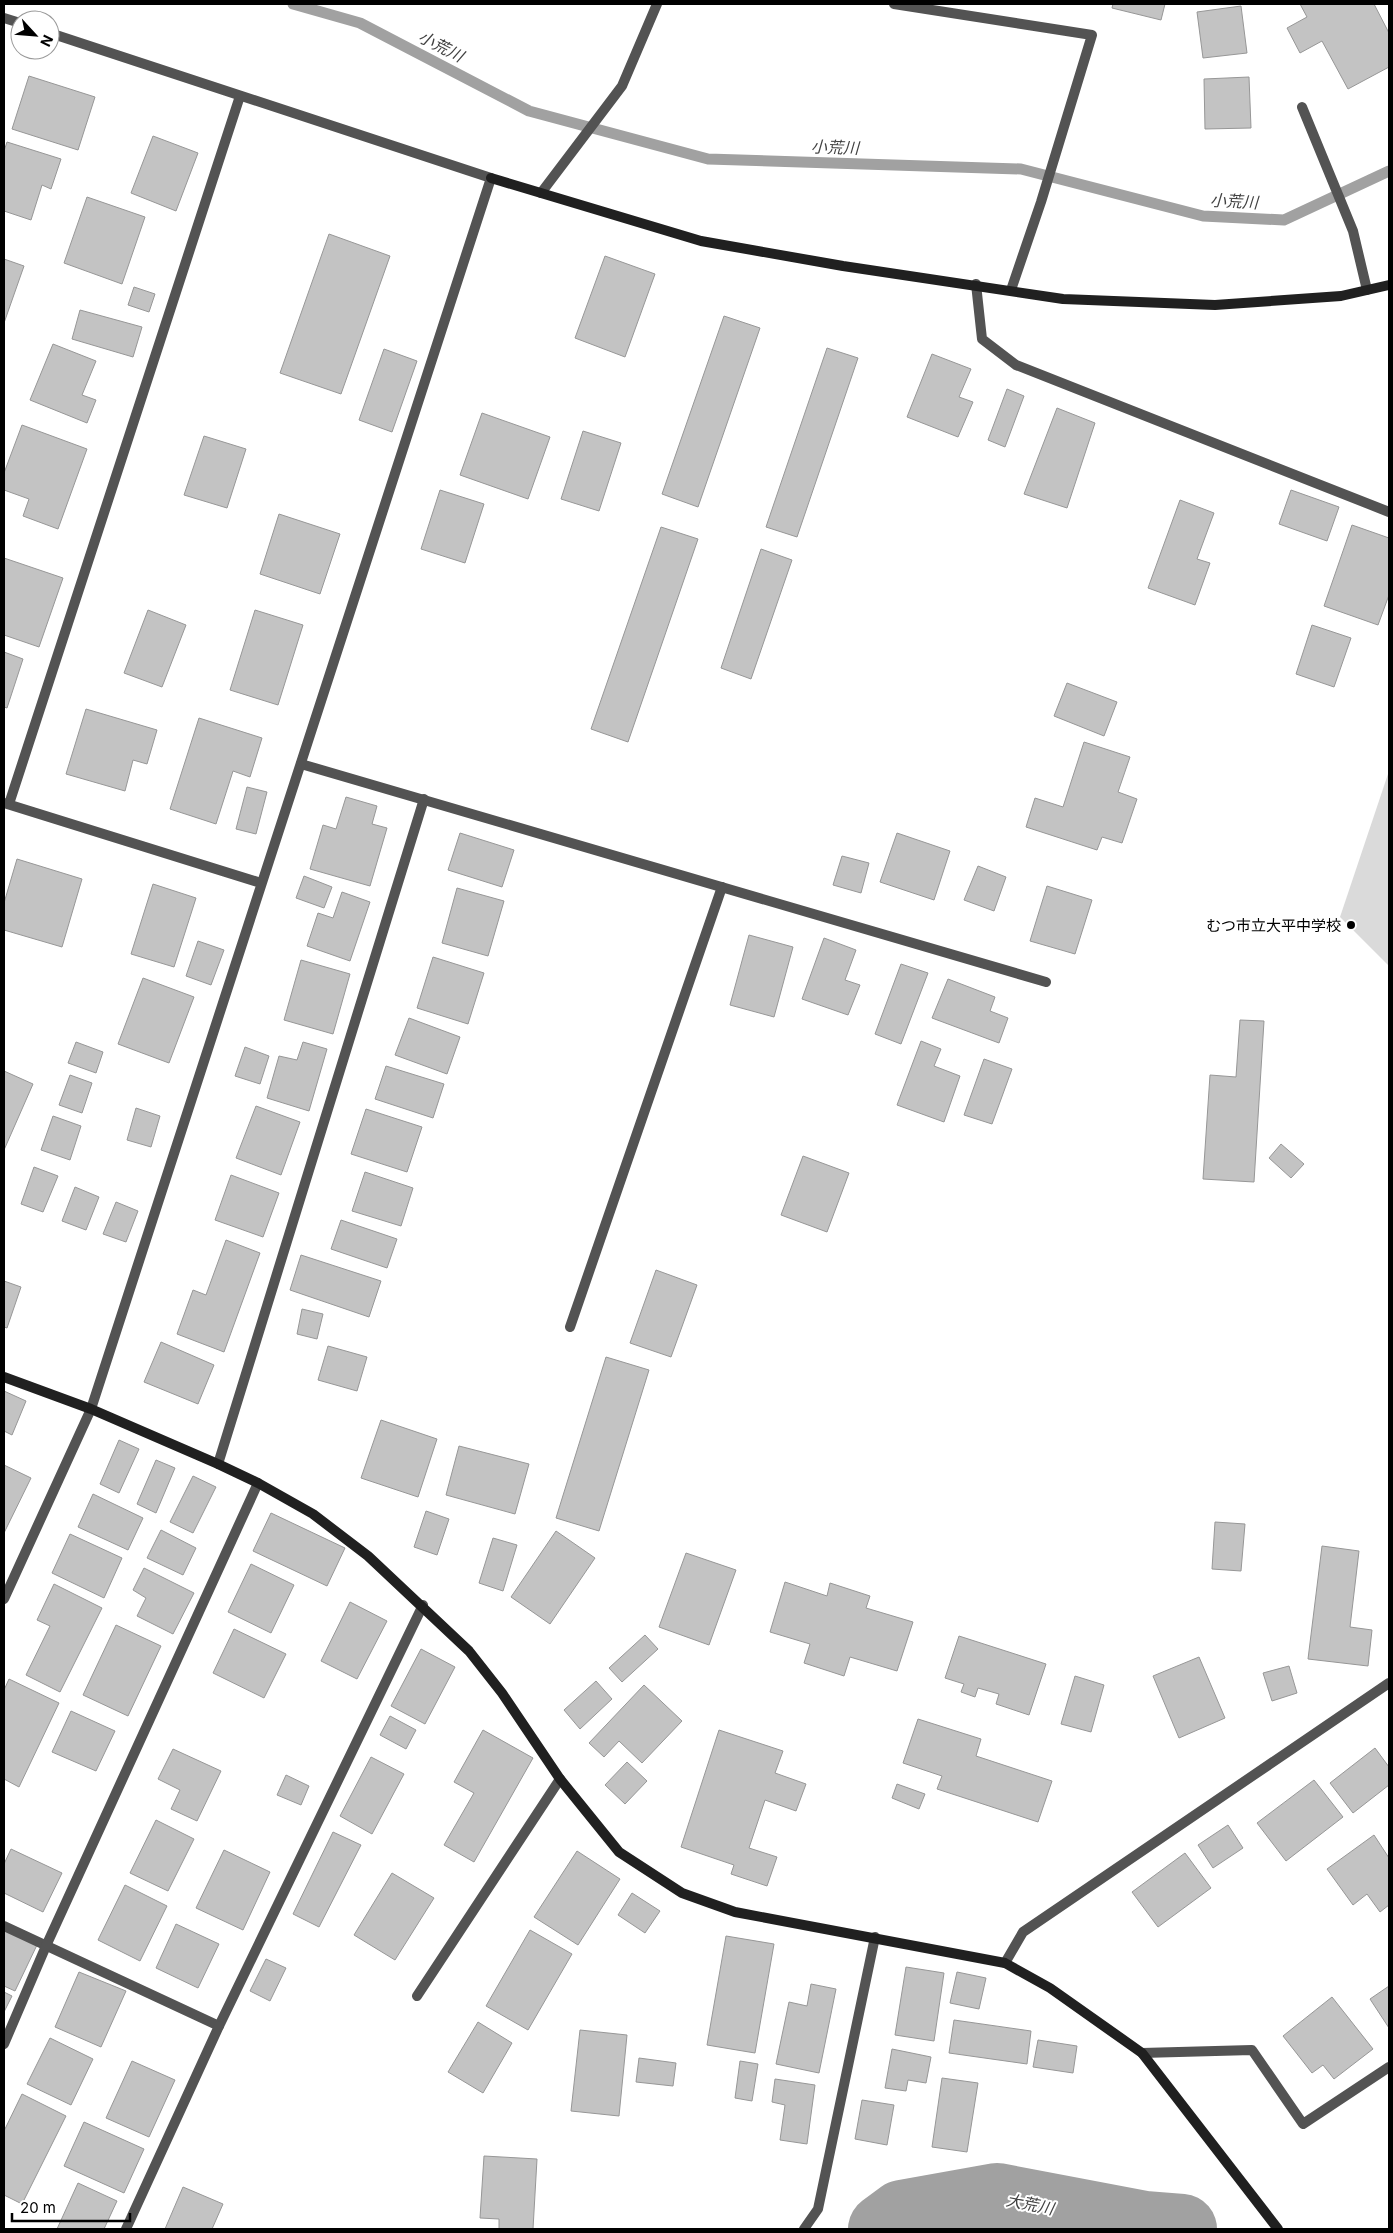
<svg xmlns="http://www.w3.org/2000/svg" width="1393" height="2233" font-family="Inter,'Noto Sans JP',sans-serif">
<rect width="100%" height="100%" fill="#fff"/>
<polygon fill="#dadada" points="1389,771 1389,966 1340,917"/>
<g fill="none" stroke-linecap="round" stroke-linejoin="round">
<polyline stroke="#a1a1a1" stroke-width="11" points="293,4 360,23 529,111 708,159 1021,169 1203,216 1284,220 1389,171"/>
<polyline stroke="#a1a1a1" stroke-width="70" points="883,2229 902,2215 997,2198 1144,2226 1182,2229"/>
</g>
<g fill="#c3c3c3" stroke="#979797">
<polygon points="1113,4 1165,4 1161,20 1112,8"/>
<polygon points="1300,4 1374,4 1389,33 1389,67 1348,89 1322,41 1300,53 1287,28 1307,17"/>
<polygon points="1241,6 1247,53 1203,58 1197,12"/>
<polygon points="29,76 95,97 78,150 12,129"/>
<polygon points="1249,77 1251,128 1205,129 1204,79"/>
<polygon points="153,136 198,153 176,211 131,193"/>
<polygon points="7,142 61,159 51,189 42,185 31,220 4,211 4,151"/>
<polygon points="87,197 145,217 122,284 64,263"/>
<polygon points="329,234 390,256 341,394 280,373"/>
<polygon points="605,256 655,274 625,357 575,338"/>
<polygon points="4,259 24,266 4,323"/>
<polygon points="134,287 155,294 149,312 128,305"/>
<polygon points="80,310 142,327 133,357 72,339"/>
<polygon points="724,316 760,328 698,507 662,494"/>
<polygon points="53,344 96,361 82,395 96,400 87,423 30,400"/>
<polygon points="827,348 858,358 797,537 766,527"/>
<polygon points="384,349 417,361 392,432 359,420"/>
<polygon points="932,354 971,369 959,397 973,402 958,437 907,417"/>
<polygon points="1007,389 1024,396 1005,447 988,440"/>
<polygon points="1057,408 1095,423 1067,508 1024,494"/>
<polygon points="482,413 550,437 528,499 460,475"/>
<polygon points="22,425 87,449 58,529 23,516 29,499 4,490 4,473"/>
<polygon points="583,431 621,443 599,511 561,499"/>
<polygon points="204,436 246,449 227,508 184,495"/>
<polygon points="440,490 484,504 465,563 421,549"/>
<polygon points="1291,490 1339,507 1327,541 1279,524"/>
<polygon points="1180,500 1214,513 1197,559 1210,563 1195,605 1148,588"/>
<polygon points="279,514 340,534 320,594 260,574"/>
<polygon points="1352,525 1389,538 1389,595 1378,625 1324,606"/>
<polygon points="661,527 698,539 628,742 591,729"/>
<polygon points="761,549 792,560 751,679 721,668"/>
<polygon points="4,558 63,578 39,647 4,635"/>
<polygon points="148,610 186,625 162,687 124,673"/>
<polygon points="255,610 303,625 278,705 230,690"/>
<polygon points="1312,625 1351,638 1334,687 1296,674"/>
<polygon points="4,652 23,659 7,708 4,707"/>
<polygon points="1067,683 1117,702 1104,736 1054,716"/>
<polygon points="86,709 157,730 147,764 133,760 125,791 66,774"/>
<polygon points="199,718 262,738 250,777 233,771 216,824 170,809"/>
<polygon points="1084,742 1130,757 1118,792 1137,799 1122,843 1102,837 1097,850 1026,827 1035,798 1063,807"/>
<polygon points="247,787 267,792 256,834 236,829"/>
<polygon points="346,797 377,806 372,824 387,828 370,886 310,869 323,825 336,829"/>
<polygon points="460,833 514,850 502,887 448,870"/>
<polygon points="897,833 950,851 934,900 880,882"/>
<polygon points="842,856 869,863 861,893 833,885"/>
<polygon points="17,859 82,879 62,947 4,930 4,903"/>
<polygon points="978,866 1006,877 994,911 964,900"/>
<polygon points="304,876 332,887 324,908 296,898"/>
<polygon points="153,884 196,898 174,967 131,954"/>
<polygon points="1047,886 1092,900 1075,954 1030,941"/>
<polygon points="457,888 504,901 488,956 442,943"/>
<polygon points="342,892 370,902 350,961 307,946 318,913 333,918"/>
<polygon points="749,935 793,947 774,1017 730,1005"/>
<polygon points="824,938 856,950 845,980 860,985 848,1015 802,999"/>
<polygon points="198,941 224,950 211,985 186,976"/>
<polygon points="433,957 484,973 468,1024 417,1008"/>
<polygon points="301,960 350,974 333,1034 284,1020"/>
<polygon points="901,964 928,973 901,1044 875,1034"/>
<polygon points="143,978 194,997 169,1063 118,1044"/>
<polygon points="948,979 995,997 990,1011 1008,1018 999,1043 932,1018"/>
<polygon points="409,1018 460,1037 447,1074 395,1055"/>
<polygon points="1240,1020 1264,1021 1254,1182 1203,1179 1210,1075 1236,1077"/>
<polygon points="921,1041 941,1049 934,1066 960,1076 944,1122 897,1105"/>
<polygon points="76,1042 103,1052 96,1073 68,1063"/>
<polygon points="303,1042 327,1049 309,1111 267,1098 279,1056 297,1060"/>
<polygon points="245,1047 269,1056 260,1084 235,1076"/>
<polygon points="984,1059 1012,1069 992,1124 964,1115"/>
<polygon points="386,1066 444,1084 433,1118 375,1099"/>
<polygon points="4,1071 33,1084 4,1150"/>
<polygon points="70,1075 92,1083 82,1113 59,1105"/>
<polygon points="256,1106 300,1122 281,1175 236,1158"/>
<polygon points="136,1108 160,1116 151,1147 127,1140"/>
<polygon points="366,1109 422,1127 407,1172 351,1154"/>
<polygon points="53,1116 81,1126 70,1160 41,1150"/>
<polygon points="1281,1144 1304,1164 1291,1178 1269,1158"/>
<polygon points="803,1156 849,1173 827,1232 781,1215"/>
<polygon points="34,1167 58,1176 43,1212 21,1204"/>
<polygon points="365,1172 413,1188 401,1226 352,1211"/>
<polygon points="231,1175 279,1193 263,1237 215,1220"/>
<polygon points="75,1187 99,1197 86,1230 62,1221"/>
<polygon points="116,1202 138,1211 126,1242 103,1234"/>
<polygon points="341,1220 397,1239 387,1268 331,1249"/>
<polygon points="226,1240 260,1253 224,1352 177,1334 193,1290 206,1295"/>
<polygon points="301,1255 381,1281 369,1317 290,1290"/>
<polygon points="656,1270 697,1285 671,1357 630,1343"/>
<polygon points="4,1281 21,1287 7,1328 4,1327"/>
<polygon points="302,1309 323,1314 317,1339 297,1334"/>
<polygon points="161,1342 214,1365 198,1404 144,1382"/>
<polygon points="328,1346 367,1357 357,1391 318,1380"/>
<polygon points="606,1357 649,1370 599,1531 556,1518"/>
<polygon points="4,1391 26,1401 12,1435 4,1431"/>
<polygon points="381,1420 437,1439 418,1497 361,1478"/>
<polygon points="119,1440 139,1449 119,1493 100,1484"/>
<polygon points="459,1446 529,1464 515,1514 446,1495"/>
<polygon points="156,1460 175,1468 156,1513 137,1504"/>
<polygon points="4,1465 31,1478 4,1533"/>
<polygon points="193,1476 216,1487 193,1533 170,1522"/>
<polygon points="93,1494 143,1518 128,1550 78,1527"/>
<polygon points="426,1511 449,1519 437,1555 414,1547"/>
<polygon points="271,1513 345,1548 327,1586 253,1551"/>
<polygon points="1215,1522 1245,1524 1241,1571 1212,1569"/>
<polygon points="161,1530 196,1548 183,1575 147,1558"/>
<polygon points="556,1531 595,1558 550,1624 511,1597"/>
<polygon points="70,1534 122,1558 104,1598 52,1573"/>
<polygon points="493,1538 517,1545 503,1591 479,1583"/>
<polygon points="1322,1546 1359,1551 1350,1627 1372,1630 1368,1666 1308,1659"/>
<polygon points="686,1553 736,1570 709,1645 659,1627"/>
<polygon points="251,1564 294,1585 271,1633 228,1612"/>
<polygon points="144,1568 194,1593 173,1634 137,1616 146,1598 133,1590"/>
<polygon points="785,1582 827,1596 830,1583 870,1596 866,1608 913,1622 897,1671 850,1657 844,1676 804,1663 810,1644 770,1632"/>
<polygon points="54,1584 102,1608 60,1692 26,1675 50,1626 37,1620"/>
<polygon points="350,1602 387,1621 357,1679 321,1661"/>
<polygon points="116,1625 161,1646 128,1716 83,1695"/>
<polygon points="234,1629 286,1654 264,1698 213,1673"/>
<polygon points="645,1635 658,1649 622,1682 609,1668"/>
<polygon points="959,1636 1046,1664 1029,1715 996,1704 999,1694 978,1688 975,1697 961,1692 964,1684 945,1678"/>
<polygon points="421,1649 455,1667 425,1724 391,1706"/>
<polygon points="1199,1657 1225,1718 1179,1738 1153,1676"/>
<polygon points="1289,1666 1297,1693 1272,1701 1263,1673"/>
<polygon points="1075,1676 1104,1685 1091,1732 1061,1724"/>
<polygon points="9,1679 59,1703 19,1787 4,1779 4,1690"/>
<polygon points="596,1681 612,1699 580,1729 564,1710"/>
<polygon points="644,1685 682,1721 642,1763 619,1741 604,1757 589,1743"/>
<polygon points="71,1711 115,1731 96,1771 52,1752"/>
<polygon points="390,1716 416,1730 406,1749 380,1735"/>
<polygon points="918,1719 981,1739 976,1756 1052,1781 1038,1822 937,1789 942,1776 903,1763"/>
<polygon points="483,1730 533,1758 474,1862 444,1845 474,1793 454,1782"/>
<polygon points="719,1730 783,1751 775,1773 806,1784 796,1811 765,1800 749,1848 777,1857 767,1886 731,1874 734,1865 681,1847"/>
<polygon points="1375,1748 1389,1767 1389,1785 1353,1813 1330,1783"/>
<polygon points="173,1749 221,1771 197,1821 171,1809 180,1790 158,1779"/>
<polygon points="371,1757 404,1774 372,1834 340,1816"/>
<polygon points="627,1762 647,1781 625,1804 605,1785"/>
<polygon points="286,1775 309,1786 301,1805 277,1795"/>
<polygon points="1314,1780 1343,1817 1286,1861 1257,1823"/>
<polygon points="897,1784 925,1794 919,1809 892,1798"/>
<polygon points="156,1820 194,1839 168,1891 130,1873"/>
<polygon points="1228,1825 1243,1848 1213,1868 1198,1845"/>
<polygon points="333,1832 361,1845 319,1927 293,1914"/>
<polygon points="1374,1835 1389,1858 1389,1905 1380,1912 1367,1894 1353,1905 1327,1869"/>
<polygon points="11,1849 62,1873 43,1912 4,1893 4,1864"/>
<polygon points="224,1850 270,1872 243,1930 196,1908"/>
<polygon points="577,1851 620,1879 578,1945 534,1917"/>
<polygon points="1185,1853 1211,1888 1158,1927 1132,1892"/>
<polygon points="392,1873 434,1898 395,1960 354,1935"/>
<polygon points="125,1885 167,1906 140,1961 98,1940"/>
<polygon points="632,1893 660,1911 645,1933 618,1915"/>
<polygon points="176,1924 219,1944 198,1988 156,1968"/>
<polygon points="4,1929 37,1945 15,1991 4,1986"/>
<polygon points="530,1930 572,1954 528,2030 486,2006"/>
<polygon points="726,1936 774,1944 755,2053 707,2045"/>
<polygon points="266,1959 286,1968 270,2001 250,1991"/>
<polygon points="906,1967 944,1973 934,2041 895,2035"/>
<polygon points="79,1972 126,1991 101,2047 55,2027"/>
<polygon points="957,1972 986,1978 979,2009 950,2003"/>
<polygon points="811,1984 836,1989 819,2073 776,2064 789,2002 807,2006"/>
<polygon points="1389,1986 1389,2028 1370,1999"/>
<polygon points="4,1992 12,1996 4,2012"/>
<polygon points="1332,1997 1373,2049 1334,2079 1323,2065 1312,2073 1283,2036"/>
<polygon points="954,2020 1031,2031 1027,2064 949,2053"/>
<polygon points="478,2022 512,2043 483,2093 448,2072"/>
<polygon points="580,2030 627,2035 619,2116 571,2111"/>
<polygon points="50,2038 93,2059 71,2105 27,2084"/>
<polygon points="1038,2040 1077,2046 1073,2073 1033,2067"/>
<polygon points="892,2049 931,2057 926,2083 908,2080 906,2091 885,2088"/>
<polygon points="639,2058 676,2063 673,2086 636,2082"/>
<polygon points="132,2061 175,2080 149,2137 106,2118"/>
<polygon points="740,2061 758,2064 752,2101 735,2098"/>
<polygon points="942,2078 978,2083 967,2152 932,2147"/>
<polygon points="775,2079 815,2085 807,2144 780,2140 785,2105 772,2102"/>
<polygon points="22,2094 66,2116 22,2204 4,2195 4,2131"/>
<polygon points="862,2100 894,2105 887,2145 855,2139"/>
<polygon points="84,2122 144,2149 124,2193 64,2166"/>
<polygon points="484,2156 537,2159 533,2229 499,2229 499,2219 480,2218"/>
<polygon points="78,2183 117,2201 104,2229 57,2229"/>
<polygon points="183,2187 223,2204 212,2229 165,2229"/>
</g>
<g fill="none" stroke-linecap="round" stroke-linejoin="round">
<g stroke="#535353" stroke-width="10">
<polyline points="894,4 1092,35 1041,202 1011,290"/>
<polyline points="1302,107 1353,231 1367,290"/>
<polyline points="541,193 622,86 657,4"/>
</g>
<g stroke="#535353" stroke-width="10">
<polyline points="4,18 20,23"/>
<polyline points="976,284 982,339 1016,365 1389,512"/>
<polyline points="301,764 1046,982"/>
<polyline points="4,803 261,883"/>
<polyline points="9,804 240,96"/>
<polyline points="570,1327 722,887"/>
<polyline points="218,1464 424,799"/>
<polyline points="4,1599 91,1409 491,178 50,33"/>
<polyline points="4,1926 219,2026 423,1605"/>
<polyline points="1005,1963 1023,1932 1389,1683"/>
<polyline points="417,1996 560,1779"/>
<polyline points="4,2044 46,1946 258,1483"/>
<polyline points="1142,2053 1252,2050 1303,2124 1389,2067"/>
<polyline points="126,2229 219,2026"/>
<polyline points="804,2229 818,2209 875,1937"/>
</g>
<g stroke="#202020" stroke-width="10">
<polyline points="491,178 701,241 843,266 1063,299 1215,305 1341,296 1389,285"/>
<polyline points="4,1377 91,1409 218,1464 258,1483 313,1514 368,1556 469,1651 502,1693 560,1779 619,1852 682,1893 735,1912 1005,1963 1050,1988 1142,2053 1278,2229"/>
</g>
</g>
<circle fill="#000" stroke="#fff" stroke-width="2" cx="1351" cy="925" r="5"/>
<g text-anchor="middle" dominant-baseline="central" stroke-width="4" stroke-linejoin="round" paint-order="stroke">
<g font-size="15" fill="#000" stroke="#fff" text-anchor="end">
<text x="1341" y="925">むつ市立大平中学校</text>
</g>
<g font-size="16" font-style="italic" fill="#424242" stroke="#fff">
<text transform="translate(441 46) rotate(27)">小荒川</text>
<text transform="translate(835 147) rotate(2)">小荒川</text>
<text transform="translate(1234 201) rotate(3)">小荒川</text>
<text transform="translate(1030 2204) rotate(11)">大荒川</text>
</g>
</g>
<rect width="1393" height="2233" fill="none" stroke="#000000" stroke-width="10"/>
<g transform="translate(35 35) rotate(116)"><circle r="24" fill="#ffffff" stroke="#999999"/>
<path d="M0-4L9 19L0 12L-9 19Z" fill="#000000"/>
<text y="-8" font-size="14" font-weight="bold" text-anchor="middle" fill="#000000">N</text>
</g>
<path d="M12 2213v8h118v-8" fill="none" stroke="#000000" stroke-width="2.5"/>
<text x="20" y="2213" font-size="15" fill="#000000" stroke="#ffffff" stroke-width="4" paint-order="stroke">20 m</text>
</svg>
